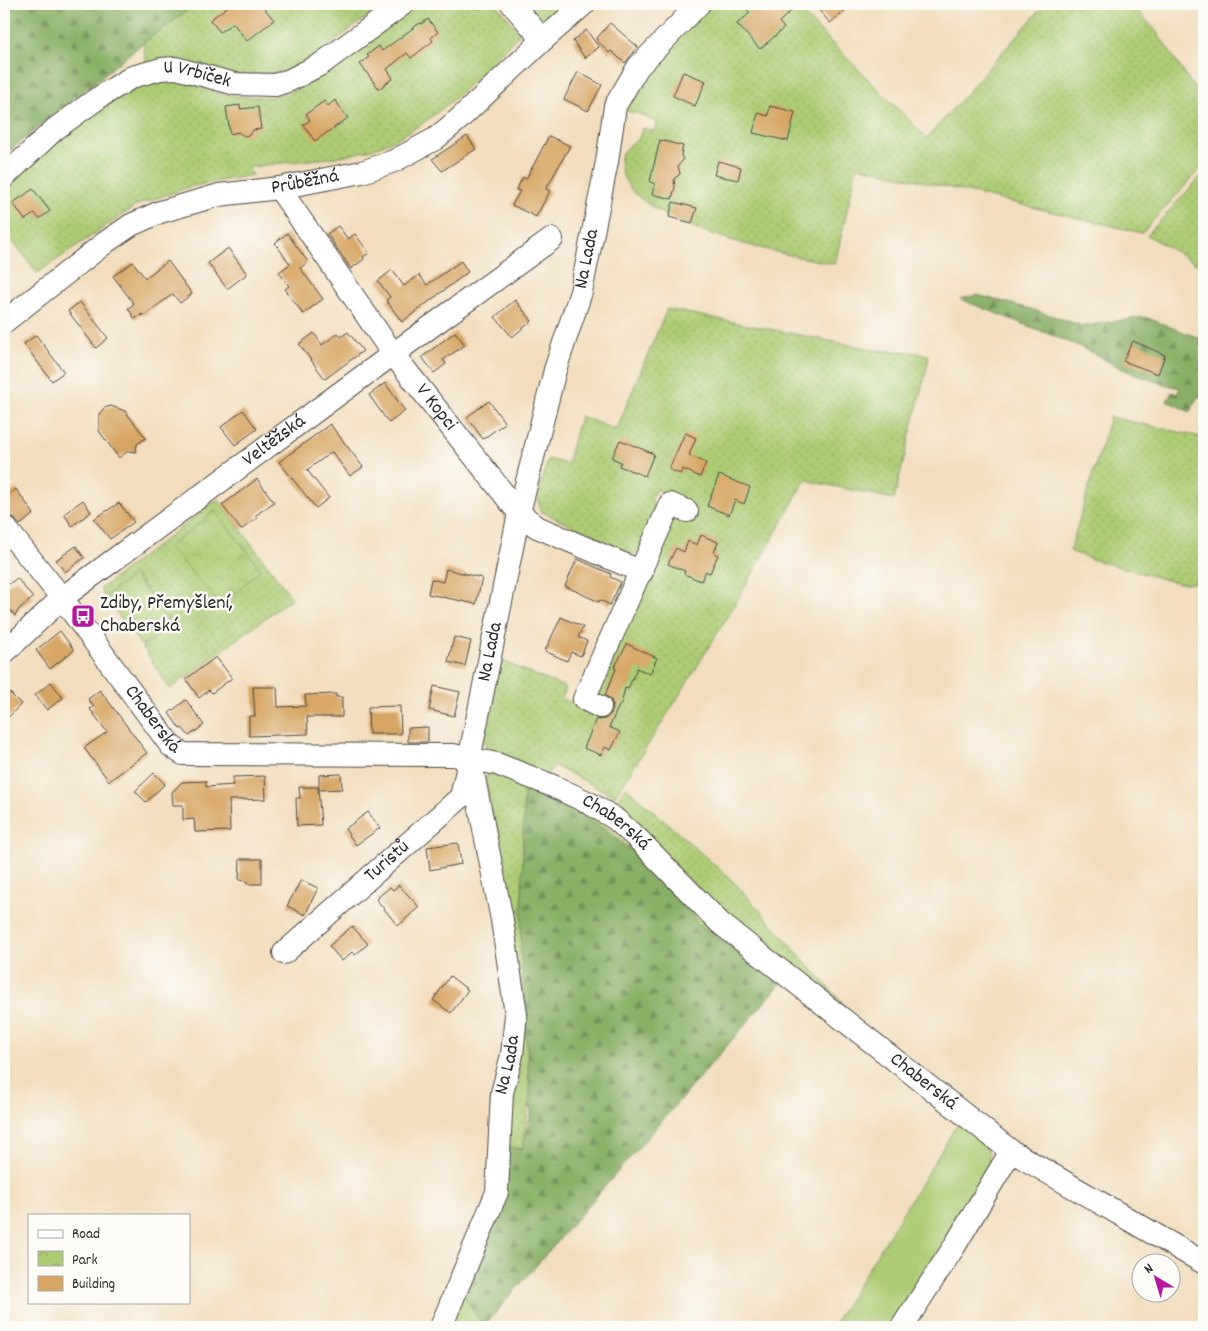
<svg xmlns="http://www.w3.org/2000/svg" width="1208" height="1331" font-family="Dekko,sans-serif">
<defs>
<pattern id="grass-dots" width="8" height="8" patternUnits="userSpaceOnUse" patternTransform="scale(1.25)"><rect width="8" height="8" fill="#accc74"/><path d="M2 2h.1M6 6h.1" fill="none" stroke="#94af65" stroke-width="1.8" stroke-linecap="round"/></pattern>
<pattern id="forest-firs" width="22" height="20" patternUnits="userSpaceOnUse" patternTransform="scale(1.25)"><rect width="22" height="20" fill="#89b066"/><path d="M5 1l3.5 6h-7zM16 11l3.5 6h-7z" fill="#708f54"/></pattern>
<pattern id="park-crowns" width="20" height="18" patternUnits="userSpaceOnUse" patternTransform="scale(1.25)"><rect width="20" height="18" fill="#accc74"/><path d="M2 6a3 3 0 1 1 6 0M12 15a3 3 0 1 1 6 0" fill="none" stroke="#94af65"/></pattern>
</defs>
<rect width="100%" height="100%" fill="#fdfcf7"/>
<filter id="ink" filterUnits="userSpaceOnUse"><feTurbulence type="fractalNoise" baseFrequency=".02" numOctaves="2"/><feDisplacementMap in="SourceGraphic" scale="10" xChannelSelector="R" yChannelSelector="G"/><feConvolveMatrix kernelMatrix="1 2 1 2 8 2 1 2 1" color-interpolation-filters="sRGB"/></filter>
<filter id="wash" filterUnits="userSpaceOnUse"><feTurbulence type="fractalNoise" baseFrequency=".0096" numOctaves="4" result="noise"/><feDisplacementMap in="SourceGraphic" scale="20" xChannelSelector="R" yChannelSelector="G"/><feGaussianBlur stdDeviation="1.12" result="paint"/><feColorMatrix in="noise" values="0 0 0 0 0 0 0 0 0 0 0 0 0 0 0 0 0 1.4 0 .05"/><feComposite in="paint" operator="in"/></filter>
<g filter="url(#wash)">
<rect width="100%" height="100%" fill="#f2debf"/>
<g fill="url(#grass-dots)" stroke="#6c7c50">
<polygon points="196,4 384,4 310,60 292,70 248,77 146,63 143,43"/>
<path d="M419 4H496L520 33C474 80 424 138 357 153 323 161 283 161 248 168L252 175 189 187 137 205 37 273 4 229V191L36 158 115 99 135 88 151 83 177 81 198 85 212 92 245 97H270L298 89 323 75Z"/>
<polygon points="522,4 565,4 540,25"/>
<path d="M711 4H793L927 138 1045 4H1131L1156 31 1204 103V165L1142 233 857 166 835 264C787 255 629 226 621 168 618 153 626 146 639 139L642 128 654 131 657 122 646 118V116L622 110 636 84 697 13Z"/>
<polygon points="1204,173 1204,268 1147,235"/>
<path d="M667 309 876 350 911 352 928 355 929 359 894 499 805 480C747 588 682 693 615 796L555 766 544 778 492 754 482 741 495 658 566 688 562 699 582 706 596 695 670 521 692 506 656 489 651 499 658 509 636 554H632L540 511 538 493 548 459 567 464 580 416 616 430Z"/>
<polygon points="1110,417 1197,436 1204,439 1204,583 1178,583 1091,559 1070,551"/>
<polygon points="218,499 292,598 170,689 142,646 171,624 135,575 105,597 100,589"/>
<polygon points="489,773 580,804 783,981 702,928 647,864 586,816 524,788 527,1033 530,1097 522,1149 505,1146 522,1004 485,778"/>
<polygon points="626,787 735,883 847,1008 721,911 613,806"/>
<polygon points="463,1293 483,1327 449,1327"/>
</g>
<g fill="url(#forest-firs)" stroke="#5a6e48">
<polygon points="4,4 196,4 143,43 4,155"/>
<polygon points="977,295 1031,309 1083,326 1145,317 1204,340 1204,398 1198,396 1190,412 1167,401 1172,392 1177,394 1180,388 1156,382 1120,368 1079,346 960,299"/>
<polygon points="524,787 586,816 647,864 702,928 783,981 483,1327 463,1293 505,1146 522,1149 531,1113 521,951"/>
</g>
<polygon fill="url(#park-crowns)" stroke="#6c7c50" points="215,511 261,569 222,606 169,547"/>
<g fill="#accc74" stroke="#6c7c50">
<polygon points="134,575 171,624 142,646 105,597"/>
<path d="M960 1120C983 1142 995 1145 986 1179L895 1327H832Z"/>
</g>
<g id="blocks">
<g fill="#d7a563">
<polygon points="231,4 261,4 274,20 247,41 233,23 220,32 210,20"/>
<polygon points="742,4 799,4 779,22 784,28 760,49 737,24 750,13"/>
<polygon points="814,4 853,4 830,23"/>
<polygon points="428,19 438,32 431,38 433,41 411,58 407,53 387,69 393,78 379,89 360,64 369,57 367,55 379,46 382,51 420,23 421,24"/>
<polygon points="610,23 638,47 625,63 611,51 609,53 596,39"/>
<polygon points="586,30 599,47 585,58 573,41"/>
<polygon points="578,72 602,85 588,111 564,99"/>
<polygon points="683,72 706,81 695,106 673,96"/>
<polygon points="335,100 348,118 315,141 303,125 310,120 306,114 324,101 328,106"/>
<polygon points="240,105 240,109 258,107 261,129 253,130 249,135 244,136 238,132 230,134 226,107"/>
<polygon points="770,106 795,112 788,141 753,133 758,113 768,116"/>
<polygon points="467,136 476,149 442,171 432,159"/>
<polygon points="549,136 570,146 546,189 550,191 536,217 512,205 520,191 516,190 523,177 526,179"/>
<polygon points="660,140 683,146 681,155 683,160 678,166 680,174 674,179 675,187 672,199 652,194 655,184 650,182 651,177"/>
<polygon points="718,161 741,167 738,180 714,175"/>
<polygon points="33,189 50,211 39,219 35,213 25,220 13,203"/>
<polygon points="673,202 697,208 692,223 669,217"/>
<polygon points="338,226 348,239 355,234 369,253 363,257 364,259 351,269 327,234"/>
<polygon points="287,233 308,262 300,268 323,299 303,314 285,289 289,286 279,272 290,264 275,243"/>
<polygon points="228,248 247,274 227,289 208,263"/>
<polygon points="168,261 192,294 180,303 173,294 143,316 142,314 135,319 128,308 134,304 113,276 133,262 145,278"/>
<polygon points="461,261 468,272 402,322 386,300 390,297 378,281 392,270 404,286 419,275 427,285"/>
<polygon points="515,300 532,321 512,337 495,317"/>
<polygon points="80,302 108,338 96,348 68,311"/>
<polygon points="348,332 363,351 325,379 299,344 314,333 322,345 338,333 341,337"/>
<polygon points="455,332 465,345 443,360 446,364 434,373 422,357"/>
<polygon points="36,335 64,372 52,381 24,344"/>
<polygon points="1133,341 1165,355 1158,374 1123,361"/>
<polygon points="385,383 405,411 389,423 369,395"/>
<polygon points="489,401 505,423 483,439 467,417"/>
<polygon points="111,406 125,411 146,438 137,444 136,452 128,451 119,458 99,431 99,414 104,408"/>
<polygon points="243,410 257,429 235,445 221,427"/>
<polygon points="330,424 363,467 350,476 332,452 307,470 329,498 316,508 279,462"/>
<polygon points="685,433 696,438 689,455 706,463 700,477 683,469 680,474 669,469"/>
<polygon points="620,440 654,454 645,476 619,466 621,462 612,458"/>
<polygon points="719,475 750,487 744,504 735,500 729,515 707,506"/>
<polygon points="257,479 274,502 255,516 257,518 241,530 222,505"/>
<polygon points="16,489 34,514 20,525 4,507 4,498"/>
<polygon points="83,500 91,512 72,526 64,514"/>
<polygon points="119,503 134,522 110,539 94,519"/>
<polygon points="701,535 718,542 714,553 718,555 710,573 706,571 701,581 684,574 685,571 668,564 676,548 684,552 688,541 697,545"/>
<polygon points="76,546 84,558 65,572 56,560"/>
<polygon points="577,559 611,574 610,577 621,582 610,605 600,600 599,602 565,586"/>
<polygon points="446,569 482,578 476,604 428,594 431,579 443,582"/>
<polygon points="17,578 33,598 20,608 15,616 4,601 4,588"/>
<polygon points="561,617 583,627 578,637 587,641 581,656 571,652 567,661 545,651"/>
<polygon points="60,631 74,650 50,669 36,650"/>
<polygon points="454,637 471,641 465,666 448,662"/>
<polygon points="627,644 657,658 650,674 637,668 628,689 625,688 621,704 620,704 609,727 620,732 611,750 605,747 601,755 584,748 596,719 601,720 607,718 612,712 613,706 611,700 605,695 616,669 614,668"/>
<polygon points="216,657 232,678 212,693 209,690 199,698 186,679"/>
<polygon points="51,682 63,698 47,710 35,695"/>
<polygon points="434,686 460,692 454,716 429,710"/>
<polygon points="4,687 21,704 4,722"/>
<polygon points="253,687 277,687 278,707 306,706 305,695 336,694 336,697 342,697 342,717 307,717 308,734 249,736 249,716 255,716"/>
<polygon points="100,690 147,753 109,781 84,748 107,732 90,709 94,707 88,699"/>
<polygon points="186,700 204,725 189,736 182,728 180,729 169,713"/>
<polygon points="400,706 401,734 369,734 368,707"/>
<polygon points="428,727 428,742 408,742 408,728"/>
<polygon points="154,773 165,784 146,802 135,791"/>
<polygon points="341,774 342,789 319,790 319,775"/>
<polygon points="265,776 266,799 229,800 230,831 195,832 194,819 183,820 183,805 173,805 172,792 182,782 206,781 206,787 233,785 233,777"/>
<polygon points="299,787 318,787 321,825 297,826 296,798 300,798"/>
<polygon points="368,812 380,828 356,845 345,829"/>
<polygon points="458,843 461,864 430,870 427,847"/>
<polygon points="240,859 262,859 262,884 247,884 247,881 239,880"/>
<polygon points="301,880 318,888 305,915 287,906"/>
<polygon points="399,885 419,907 398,926 376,899 390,887 393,890"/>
<polygon points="352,926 368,944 355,955 352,952 342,961 329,946"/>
<polygon points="450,976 468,990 451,1013 433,1000"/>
</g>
</g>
</g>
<g filter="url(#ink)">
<use href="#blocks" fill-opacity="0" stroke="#494641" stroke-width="1"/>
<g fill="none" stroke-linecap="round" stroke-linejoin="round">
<g stroke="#494641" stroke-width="24">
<g id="minor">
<polyline points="512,4 543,40"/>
<path id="s1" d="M4 177 55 129 98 98 132 77 161 69 176 68 235 84 275 85 290 80 321 64 403 4"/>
<path id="s2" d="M279 188 393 354 519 513 537 527 642 572"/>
<path id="s3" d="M4 322 106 242 131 225 160 212 219 195 279 188 362 172 394 161 435 139 458 120 543 40 584 4"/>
<path id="s4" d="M4 526 62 598 171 746 183 754 453 755 497 764 553 786 589 803 614 818 639 840 720 923 1011 1151 1204 1263"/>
<path id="s5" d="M4 653 62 598 393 354 552 239"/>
<polyline points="600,707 584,699 670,504 687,511"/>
<path id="s6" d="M284 953 461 797 468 766"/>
<path id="s7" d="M441 1327 497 1192 502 1093 512 1055 516 1014 502 920 470 758 472 745 519 513 555 370 581 292 607 162 615 106 638 67 699 4"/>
<polyline points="902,1327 954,1247 1011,1151"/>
</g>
</g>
<use href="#minor" stroke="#fff" stroke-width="22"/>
</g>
</g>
<defs>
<g id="bus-square" transform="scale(1.25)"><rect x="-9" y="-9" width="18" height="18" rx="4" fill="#b5179e" stroke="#fdfcf7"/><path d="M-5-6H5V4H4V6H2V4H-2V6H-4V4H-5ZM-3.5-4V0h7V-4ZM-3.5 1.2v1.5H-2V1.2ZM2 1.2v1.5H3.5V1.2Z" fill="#fff"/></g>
</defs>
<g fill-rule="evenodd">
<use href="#bus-square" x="83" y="616"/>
</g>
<g text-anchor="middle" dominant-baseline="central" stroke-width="5" stroke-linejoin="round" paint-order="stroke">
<g font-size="20" fill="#2b2b2b" stroke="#fdfcf7">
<text stroke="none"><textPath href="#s1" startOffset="230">U Vrbiček</textPath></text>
<text stroke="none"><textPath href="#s3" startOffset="340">Průběžná</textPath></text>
<text stroke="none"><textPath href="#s7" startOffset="1099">Na Lada</textPath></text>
<text stroke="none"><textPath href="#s2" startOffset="270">V Kopci</textPath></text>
<text stroke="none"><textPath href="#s5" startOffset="344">Veltěžská</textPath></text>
<text stroke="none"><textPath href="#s7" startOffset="694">Na Lada</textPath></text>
<text stroke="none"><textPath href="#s4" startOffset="244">Chaberská</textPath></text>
<text stroke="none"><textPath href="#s4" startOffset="739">Chaberská</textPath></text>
<text stroke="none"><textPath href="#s6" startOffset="138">Turistů</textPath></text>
<text stroke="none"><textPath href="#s7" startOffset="274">Na Lada</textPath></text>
<text stroke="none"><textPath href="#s4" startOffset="1142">Chaberská</textPath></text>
</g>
<g font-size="20" fill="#2b2b2b" stroke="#fdfcf7" text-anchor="start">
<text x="100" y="604">Zdiby, Přemyšlení,<tspan x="100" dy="23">Chaberská</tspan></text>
</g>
</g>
<rect width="1208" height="1331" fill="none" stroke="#fdfcf7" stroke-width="20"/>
<rect x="28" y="1214" width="162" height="90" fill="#fdfcf7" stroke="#a9a8a5"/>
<rect x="38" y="1230" width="25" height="8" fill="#ffffff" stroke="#a9a8a5"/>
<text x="72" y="1238" font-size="15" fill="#2b2b2b">Road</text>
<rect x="38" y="1251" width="25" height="15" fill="url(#park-crowns)" stroke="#a9a8a5"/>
<text x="72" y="1264" font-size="15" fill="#2b2b2b">Park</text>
<rect x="38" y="1276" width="25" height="15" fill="#d7a563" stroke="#a9a8a5"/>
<text x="72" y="1288" font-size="15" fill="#2b2b2b">Building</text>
<g transform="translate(1156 1278) rotate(322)"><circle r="24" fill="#fdfcf7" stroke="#a9a8a5"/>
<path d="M0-4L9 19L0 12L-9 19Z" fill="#b5179e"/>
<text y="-8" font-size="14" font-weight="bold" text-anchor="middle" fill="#2b2b2b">N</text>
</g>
</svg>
